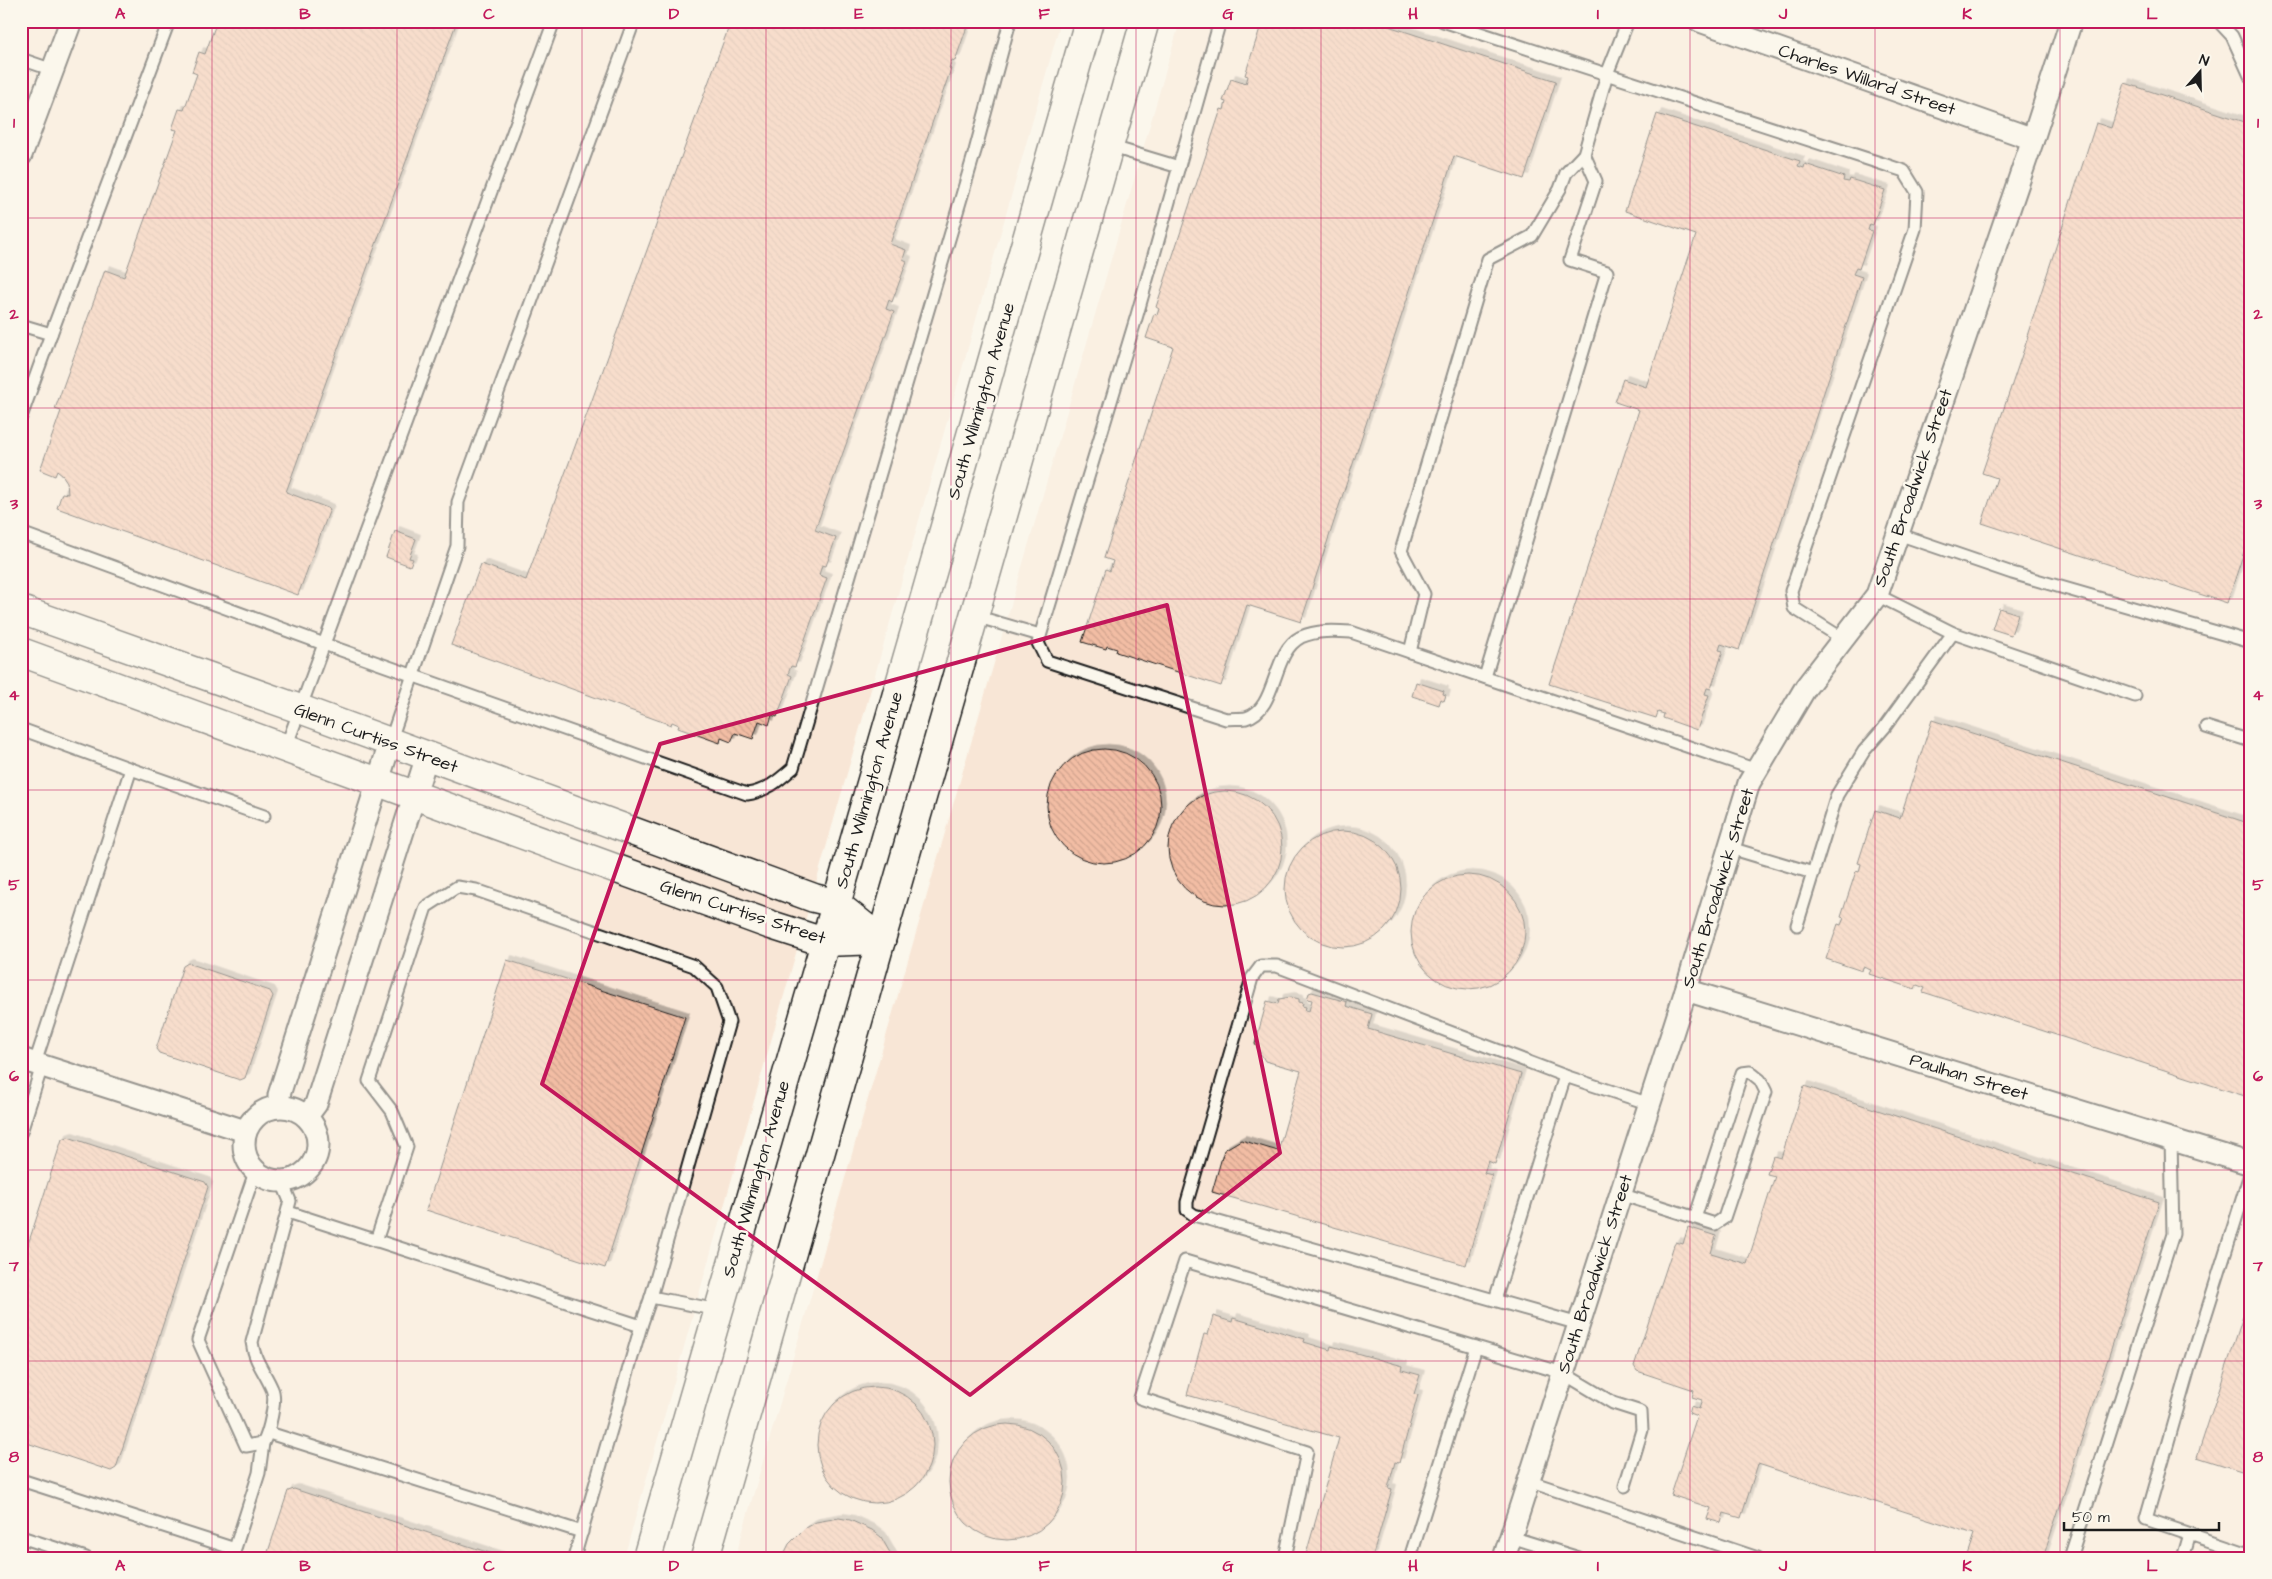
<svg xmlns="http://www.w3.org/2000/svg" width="2272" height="1579" font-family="'Architects Daughter',sans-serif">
<defs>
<pattern id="building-back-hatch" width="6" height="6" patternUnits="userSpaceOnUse" patternTransform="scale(1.25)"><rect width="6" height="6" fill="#f2bda4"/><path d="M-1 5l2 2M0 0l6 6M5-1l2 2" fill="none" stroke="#cfa28d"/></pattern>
<filter id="shadow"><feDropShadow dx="4.5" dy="-4.5" stdDeviation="0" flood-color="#0004"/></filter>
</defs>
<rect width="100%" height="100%" fill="#fbf7ec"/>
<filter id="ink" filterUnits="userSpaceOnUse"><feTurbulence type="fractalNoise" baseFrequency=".02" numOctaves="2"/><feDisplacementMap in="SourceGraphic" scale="10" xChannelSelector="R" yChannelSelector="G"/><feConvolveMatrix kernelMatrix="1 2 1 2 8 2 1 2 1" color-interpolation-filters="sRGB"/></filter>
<g filter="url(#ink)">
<g fill="#f8e6d6">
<polygon points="21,21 1061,21 624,1558 21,1558"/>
<polygon points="1180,21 2251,21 2251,1558 735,1558"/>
</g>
<g fill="url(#building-back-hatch)" stroke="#1c1c1c" filter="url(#shadow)">
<polygon points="217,21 457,21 286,492 330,509 298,595 57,508 62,493 68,494 67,482 63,476 57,471 55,476 40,470 61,411 55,409 105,270 124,277 177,130 172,129 179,109 184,110 197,74 192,72 199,52 205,54"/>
<polygon points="731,21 969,21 955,61 952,60 949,68 951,69 890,244 906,250 903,259 907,261 892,302 889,300 886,309 894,312 815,530 836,538 826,566 822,565 819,575 827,578 795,667 791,666 788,674 792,676 777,717 772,715 769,725 759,721 753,739 735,733 731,742 721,738 720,743 678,728 679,725 672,722 671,725 451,645 481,564 526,580"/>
<polygon points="1266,21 1373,21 1556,81 1524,179 1454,156 1301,622 1247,605 1221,686 1116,652 1117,649 1107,646 1106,649 1082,642 1106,569 1110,571 1113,561 1104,558 1173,347 1146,338 1154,314 1157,315 1159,309 1156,307 1221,109 1224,110 1226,102 1223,101 1231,79 1246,84 1248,76 1245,75 1262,22"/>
<polygon points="2125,83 2251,124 2251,531 2227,603 1982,523 1997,478 1982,473 2028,337 2027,336 2096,123 2111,128"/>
<polygon points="1657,114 1800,161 1798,166 1804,168 1805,164 1844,177 1843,181 1849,182 1850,179 1885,190 1873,225 1870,224 1868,230 1872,231 1859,269 1856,268 1853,274 1862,277 1739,650 1721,644 1719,650 1723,651 1711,689 1707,688 1705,694 1709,695 1697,730 1663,718 1664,714 1658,712 1656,718 1549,684 1639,410 1615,402 1623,379 1646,387 1696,235 1625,211"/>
<polygon points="395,531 416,539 409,558 413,559 410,566 386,557"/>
<polygon points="1999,608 2018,614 2011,635 1992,629"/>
<polygon points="1416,682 1444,691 1443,694 1446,695 1444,701 1441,699 1439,705 1412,696"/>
<polygon points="1932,720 2251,824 2251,1098 1923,992 1925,988 1917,985 1915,989 1869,974 1871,970 1863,967 1862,971 1826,959 1838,924 1841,925 1844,918 1841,917 1856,871 1859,872 1861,864 1858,863 1875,810 1900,818"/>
<circle cx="1104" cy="806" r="57"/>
<circle cx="1225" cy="848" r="57"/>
<circle cx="1343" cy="889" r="58"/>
<circle cx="1468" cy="932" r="57"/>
<polygon points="507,960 685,1017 605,1268 426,1210"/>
<polygon points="188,963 270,991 273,996 245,1078 240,1080 159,1053 156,1049 183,966"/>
<polygon points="1312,992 1347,1002 1346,1006 1372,1014 1368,1029 1521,1074 1495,1164 1488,1161 1484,1173 1492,1175 1466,1265 1212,1192 1224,1150 1241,1140 1278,1151 1301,1071 1265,1061 1255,1044 1267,1001 1278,1004 1279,999 1291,997 1299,999 1299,1002 1303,1003 1302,1006 1306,1007 1305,1010 1309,1011 1312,1000 1307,999 1309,993"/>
<polygon points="1804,1086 2159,1202 2043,1558 1966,1558 1974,1534 1758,1464 1741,1518 1724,1513 1721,1523 1707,1519 1711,1508 1671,1495 1697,1416 1689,1413 1691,1406 1699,1409 1702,1400 1692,1397 1694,1390 1637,1371 1634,1366 1674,1245 1676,1242 1683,1244 1688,1227 1716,1236 1711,1253 1747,1264 1775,1176 1767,1174 1773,1156 1781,1158"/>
<polygon points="68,1137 205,1182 208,1187 116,1468 111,1471 21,1441 21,1266 62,1139"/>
<polygon points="2251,1292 2251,1474 2197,1457"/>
<polygon points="1213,1316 1232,1322 1233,1318 1305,1339 1304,1342 1330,1350 1331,1346 1403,1366 1402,1370 1420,1375 1414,1394 1418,1395 1399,1463 1395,1462 1388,1488 1392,1489 1372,1558 1305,1558 1339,1438 1187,1395 1204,1334 1208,1335"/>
<circle cx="875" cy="1445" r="58"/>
<circle cx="1007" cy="1482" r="58"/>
<polygon points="294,1489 505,1558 266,1558 288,1491"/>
<polygon points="839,1518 850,1520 872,1530 881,1537 893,1558 782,1558 789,1544 805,1528 816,1522"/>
</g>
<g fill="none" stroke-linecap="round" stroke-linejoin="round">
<g stroke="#1c1c1c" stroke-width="15">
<g id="lane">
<path d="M1220 21 1137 315 1038 643 1047 661 1226 719C1232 718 1240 719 1246 718 1278 709 1271 652 1301 637 1317 630 1334 631 1351 632L1757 770"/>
<polyline points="1443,21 1883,164 1904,171 1917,192 1915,229 1791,591 1794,608 1843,639"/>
<polyline points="2218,21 2232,36 2251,78"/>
<polyline points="21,59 53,70"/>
<polyline points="1109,146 1179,167"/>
<polyline points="21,325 51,334 21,417"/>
<polyline points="51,334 169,21"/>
<path d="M21 533 324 644 747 794C767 791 778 781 793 768L975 151 1010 21"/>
<polyline points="1898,534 2012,573 2251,642"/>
<polyline points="975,616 1040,635"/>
<polyline points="1953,633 2135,696"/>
<polyline points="1410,652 1424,594 1401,551 1488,259 1532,236 1560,189 1566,173 1584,154 1607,74 1628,21"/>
<polyline points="1485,677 1607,272 1570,260 1596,181 1584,154"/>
<polyline points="2206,727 2251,741"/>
<polyline points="21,729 131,769 35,1063"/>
<polyline points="390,742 457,546 458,502 634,21"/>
<polyline points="286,747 554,21"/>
<polyline points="131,769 264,816"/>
<polyline points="1730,848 1813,873"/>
<polyline points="1797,925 1837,795 1864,751 1884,728 1953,633 1877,595"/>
<polyline points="1565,1076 1650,1104"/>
<polyline points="21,1132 42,1066"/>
<polyline points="2251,1171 2189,1368 2146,1519 2251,1555"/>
<path d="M255 1172 198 1340 246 1446 263 1443C269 1433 277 1399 272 1389 265 1372 254 1361 252 1342L290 1201 282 1182"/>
<polyline points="1620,1194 1715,1224 1724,1218 1766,1092 1760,1080 1750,1072 1742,1073 1695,1218"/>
<polyline points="288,1212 641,1326 651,1297 718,1310"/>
<polyline points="376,1241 407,1147 392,1111 369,1081 426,907 457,887 476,890 694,966 717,987 729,1022 651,1297"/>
<polyline points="1495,1300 1565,1076 1277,966 1261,966 1252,978 1187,1202 1187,1210 1194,1215 1579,1324"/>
<polyline points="1476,1347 1563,1373 1613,1403 1641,1412 1642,1430 1625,1486"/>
<polyline points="269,1433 582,1532"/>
<polyline points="21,1480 235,1549"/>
<polyline points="1528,1481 1758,1558"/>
<polyline points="21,1537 86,1558"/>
<polyline points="1511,1537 1579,1558"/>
<polyline points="232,1558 259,1473 263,1443"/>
<polyline points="574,1558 641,1326"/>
<polyline points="1285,1558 1307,1452 1140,1398 1185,1261 1476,1347 1410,1558"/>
<polyline points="2070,1558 2173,1234 2171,1139"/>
<polyline points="2183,1558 2190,1534"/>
</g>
</g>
<g stroke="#1c1c1c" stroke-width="25">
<g id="street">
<polyline points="1700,21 2033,139"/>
<polyline points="21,155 71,21"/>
<polyline points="1686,990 2251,1164"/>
<polyline points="21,1059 245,1131"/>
<polyline points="279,1106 279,1095 390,743"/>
<circle cx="281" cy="1144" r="37"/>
<polyline points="307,1116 316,1104 427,756"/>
<polyline points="1504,1558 1686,990 1749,783 1806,687 1877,595 2033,139 2071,21"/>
</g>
</g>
<g stroke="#1c1c1c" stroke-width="31">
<g id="secondary">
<polyline points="21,610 300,709 814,898 835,903 881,940"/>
<polyline points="21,652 771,925 824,942 881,940"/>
<polyline points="647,1558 927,590 1089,21"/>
<polyline points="705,1558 881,940 1145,21"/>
</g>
</g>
<use href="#lane" stroke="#fbf7ec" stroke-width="11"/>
<use href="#street" stroke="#fbf7ec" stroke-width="21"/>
<use href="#secondary" stroke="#fbf7ec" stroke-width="28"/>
</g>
</g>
<path d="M0 0H2272V1579H0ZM1167 605 1280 1153 970 1395 542 1084 660 744Z" fill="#fbf7ec" fill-opacity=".55" fill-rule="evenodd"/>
<path fill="none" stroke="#c2185b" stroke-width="4" stroke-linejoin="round" d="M1167 605 1280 1153 970 1395 542 1084 660 744Z"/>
<path fill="none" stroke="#c2185b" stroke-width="1" stroke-opacity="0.55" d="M212 21V1558M397 21V1558M582 21V1558M766 21V1558M951 21V1558M1136 21V1558M1321 21V1558M1505 21V1558M1690 21V1558M1875 21V1558M2060 21V1558M21 218H2251M21 408H2251M21 599H2251M21 790H2251M21 980H2251M21 1170H2251M21 1361H2251"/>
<g text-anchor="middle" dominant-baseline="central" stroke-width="5" stroke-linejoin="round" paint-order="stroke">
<g font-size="18" fill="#1c1c1c" stroke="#fbf7ec">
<text transform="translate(1867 80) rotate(19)">Charles Willard Street</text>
<text transform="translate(981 401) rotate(-74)">South Wilmington Avenue</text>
<text transform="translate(1913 488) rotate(-71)">South Broadwick Street</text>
<text transform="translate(376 738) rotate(20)">Glenn Curtiss Street</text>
<text transform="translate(869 790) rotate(-74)">South Wilmington Avenue</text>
<text transform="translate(1718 888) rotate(-73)">South Broadwick Street</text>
<text transform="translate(743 912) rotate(18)">Glenn Curtiss Street</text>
<text transform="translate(1969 1077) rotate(17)">Paulhan Street</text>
<text transform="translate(756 1179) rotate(-74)">South Wilmington Avenue</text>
<text transform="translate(1595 1274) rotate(-72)">South Broadwick Street</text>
</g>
</g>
<rect width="2272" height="1579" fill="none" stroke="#fbf7ec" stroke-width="55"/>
<g transform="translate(2200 72) rotate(20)" stroke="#fbf7ec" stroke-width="4" paint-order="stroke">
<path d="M0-4L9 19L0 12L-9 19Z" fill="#1c1c1c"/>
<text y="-8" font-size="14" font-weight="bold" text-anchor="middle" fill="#1c1c1c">N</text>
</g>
<path d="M2064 1522v8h155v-8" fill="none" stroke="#1c1c1c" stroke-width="2.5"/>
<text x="2072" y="1522" font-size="15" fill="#1c1c1c" stroke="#fbf7ec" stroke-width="4" paint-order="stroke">50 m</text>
<rect x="28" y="28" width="2216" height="1524" fill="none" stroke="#c2185b" stroke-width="2"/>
<g font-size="16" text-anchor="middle" font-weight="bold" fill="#c2185b">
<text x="120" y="19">A</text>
<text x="305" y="19">B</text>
<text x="489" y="19">C</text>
<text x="674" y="19">D</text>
<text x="859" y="19">E</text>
<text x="1044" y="19">F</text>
<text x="1228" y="19">G</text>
<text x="1413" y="19">H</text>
<text x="1598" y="19">I</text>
<text x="1783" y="19">J</text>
<text x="1967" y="19">K</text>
<text x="2152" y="19">L</text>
<text x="14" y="128">1</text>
<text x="2258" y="128">1</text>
<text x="14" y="319">2</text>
<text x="2258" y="319">2</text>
<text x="14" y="509">3</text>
<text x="2258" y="509">3</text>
<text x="14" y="700">4</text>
<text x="2258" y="700">4</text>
<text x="14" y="890">5</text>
<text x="2258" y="890">5</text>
<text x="14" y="1081">6</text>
<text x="2258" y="1081">6</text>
<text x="14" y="1271">7</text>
<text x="2258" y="1271">7</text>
<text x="14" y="1462">8</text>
<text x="2258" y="1462">8</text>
<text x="120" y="1571">A</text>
<text x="305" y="1571">B</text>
<text x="489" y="1571">C</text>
<text x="674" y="1571">D</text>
<text x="859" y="1571">E</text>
<text x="1044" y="1571">F</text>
<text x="1228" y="1571">G</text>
<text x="1413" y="1571">H</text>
<text x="1598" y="1571">I</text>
<text x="1783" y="1571">J</text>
<text x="1967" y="1571">K</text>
<text x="2152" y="1571">L</text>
</g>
</svg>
